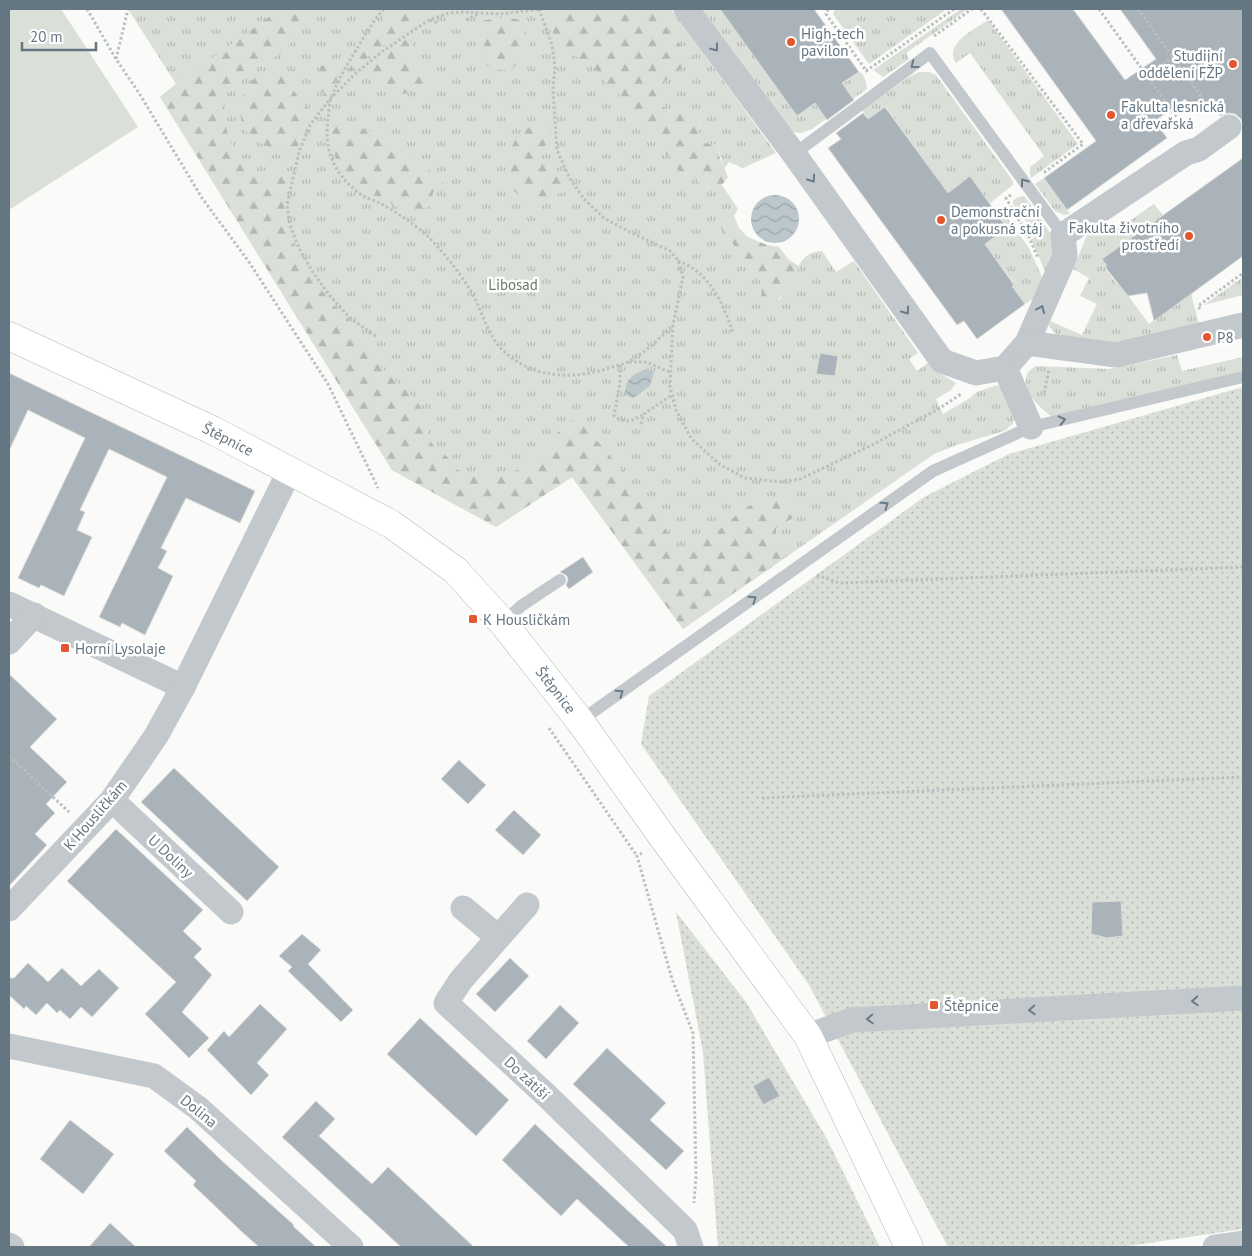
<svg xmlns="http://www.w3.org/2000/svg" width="1252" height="1256" font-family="'PT Sans',sans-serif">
<defs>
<pattern id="grass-tufts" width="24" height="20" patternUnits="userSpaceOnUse" patternTransform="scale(1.25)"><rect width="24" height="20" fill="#dadfd7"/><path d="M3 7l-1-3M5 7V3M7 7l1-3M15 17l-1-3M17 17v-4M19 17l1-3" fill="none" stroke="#b4b9b4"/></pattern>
<pattern id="forest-firs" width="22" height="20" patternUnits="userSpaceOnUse" patternTransform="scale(1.25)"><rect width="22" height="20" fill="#dadfd7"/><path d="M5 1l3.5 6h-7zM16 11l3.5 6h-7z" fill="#b4b9b4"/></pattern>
<pattern id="garden-dots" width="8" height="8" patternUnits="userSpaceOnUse" patternTransform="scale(1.25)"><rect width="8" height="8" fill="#dadfd7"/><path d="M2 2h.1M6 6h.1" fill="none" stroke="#b4b9b4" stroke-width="1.8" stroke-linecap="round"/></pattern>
<pattern id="water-waves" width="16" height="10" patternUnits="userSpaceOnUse" patternTransform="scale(1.25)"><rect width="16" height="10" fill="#bbc7cb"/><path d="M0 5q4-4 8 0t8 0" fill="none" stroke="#9ca6aa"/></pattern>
</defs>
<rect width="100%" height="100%" fill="#fafaf8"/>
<g fill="url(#grass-tufts)" fill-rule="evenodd">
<path d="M128 9H671L776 153 743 168 729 162 724 169 717 145C701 145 696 141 700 125L697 118 667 110 661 104 654 89 679 171 697 179 700 184 714 189 722 185 738 209 734 216 739 228 747 236 719 225 762 283 779 300 786 291 792 287C797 269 800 252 822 251L836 272 854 261 918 353 909 359 917 371 929 362 936 371 956 383 951 390 936 399 943 414 970 398 977 392 997 385 1005 390 1015 412 1013 424 1004 431 957 445 934 454 683 629 572 477 496 527 392 470 160 97 176 84ZM820 353 838 356 835 376 817 374Z"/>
<path d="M692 9H720L797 116 859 72C865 74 866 82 867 89L812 129 801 133 787 131Z"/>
<polygon points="835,9 947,9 869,64 833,14"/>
<polygon points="961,9 968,9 906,53 909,59 883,77 873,70"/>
<path d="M988 20 1078 144 1031 178 1030 175V167L1044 156 970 53 956 63C943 44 975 29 988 20Z"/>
<polygon points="919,72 929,72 936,75 1013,181 1013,185 990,203 970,177 948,193 886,107 868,119 862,110 909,77"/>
<polygon points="1044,178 1070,214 1064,215 1055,211 1035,184"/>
<polygon points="1024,196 1056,241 1048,278 1031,239 1037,236 1013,204 1013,200 1019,197"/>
<polygon points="1154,204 1163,215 1102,259 1107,266 1105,268 1117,284 1119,283 1149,324 1191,294 1199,324 1170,332 1111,343 1058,337 1049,326 1050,321 1082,335 1097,304 1080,296 1089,278 1073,269 1092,223 1106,220 1115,231"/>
<polygon points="1001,209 1029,248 1045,284 1039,295 1025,304 1012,286 1014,284 985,244 1007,228 997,213"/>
<polygon points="1243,277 1243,295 1204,305"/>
<path d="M1177 355 1182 371 1243 357V371L1053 417C1042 411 1023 392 1026 378 1027 372 1031 369 1036 366L1109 369Z"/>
</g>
<g fill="url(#forest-firs)">
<path d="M280 9H322L315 13C304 25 295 41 283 51 271 62 255 63 242 72 218 89 221 127 235 149 248 173 263 177 289 177 286 190 283 202 285 215 288 253 328 304 357 327 355 344 394 381 407 391 415 398 426 412 427 423 428 431 427 438 433 445 437 449 443 452 447 457 451 460 453 466 457 469 474 482 516 475 533 462 546 452 553 436 565 425 570 421 576 419 582 416V419L593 425C591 436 595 440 603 447V450L616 462 632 482 677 546 687 551C696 545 706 541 714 534 741 513 767 479 801 513L776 528C775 541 782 545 793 551L683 629 572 477 496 527 392 470 160 97 176 84Z"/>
<path d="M391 9H404L422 19 374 52 347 75C357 51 374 29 391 9Z"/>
<path d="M585 9H653L692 60 654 89 661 104 667 110 697 118 700 125C696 141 701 145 717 144L720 159 728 177 722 185 714 189 700 184 697 179 679 171 631 106 607 84 594 68 577 57 560 51 546 13 579 11Z"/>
<path d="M506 17 521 20 523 28 531 42 520 61 511 70C498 70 491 70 481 60 486 46 484 36 474 25L480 21Z"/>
<path d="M407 40 412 42 414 47 412 56 418 71 431 77 433 81C427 93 423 84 415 87 411 89 409 92 404 94L395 90 383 89 369 77 365 72 403 41Z"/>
<path d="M333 60 342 64 330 95 326 97C317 84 312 65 333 60Z"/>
<path d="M281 73C294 85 298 105 314 113L295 152 276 151 251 138 242 126 239 105 247 84 259 75Z"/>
<path d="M332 120C343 123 355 125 365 129 394 141 423 162 444 184L434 189 432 197 437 204 419 210 411 216 382 198 363 192 347 174 336 159 332 141Z"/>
<path d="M548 121 551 139 542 149C541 162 546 165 556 172L562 171 570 189C555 196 529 205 514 191 499 177 509 143 523 131 530 126 540 123 548 121Z"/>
<path d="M718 224 767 245 779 247 789 260 799 266 792 287C782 293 782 299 769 304L761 299 762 283Z"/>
</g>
<g fill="url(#garden-dots)">
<polygon points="1243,387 1243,1229 1122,1247 948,1247 809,985 641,744 649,696 924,497 1009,454"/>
<polygon points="676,912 746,1002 827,1139 880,1247 718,1247 703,1052"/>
</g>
<polygon fill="#dadfd7" points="9,9 61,9 138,127 9,210"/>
<g fill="url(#water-waves)">
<circle cx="775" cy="219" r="24"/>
<path d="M646 369 654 372 650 386 633 398 625 395C624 380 633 374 646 369Z"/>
</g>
<g fill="#aab3b9" stroke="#dcdcda">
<polygon points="720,9 814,9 859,72 842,83 854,100 827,120 815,103 797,116"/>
<polygon points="1001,9 1073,9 1125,80 1156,59 1120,9 1243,9 1243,126 1241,119 1235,114 1228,113 1220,116 1212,104 1198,115 1185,99 1155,121 1167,138 1067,210 1044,178 1096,141"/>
<polygon points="885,107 948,193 970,176 1007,228 985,244 1014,285 1012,286 1025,304 977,339 964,321 957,325 828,148 841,139 836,133 863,113 868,119"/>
<polygon points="1243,158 1243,256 1154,321 1147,293 1128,296 1105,267 1107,266 1102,259"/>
<polygon points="820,353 838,356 835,376 816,374"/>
<polygon points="9,373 255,491 240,523 186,498 161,548 167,551 158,568 173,576 145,635 122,623 120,627 99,617 167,477 109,449 80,510 85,512 77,530 92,537 64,596 41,585 39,588 18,578 85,438 28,410 9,451"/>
<polygon points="583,557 593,572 569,589 566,585 568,580 567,576 560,572"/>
<polygon points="9,674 57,719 30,747 67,782 46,804 55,813 35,834 47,845 9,886"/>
<polygon points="459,760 486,785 468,804 441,779"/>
<polygon points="174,768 279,867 247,901 141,802"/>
<polygon points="514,810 541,835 523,855 495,830"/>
<polygon points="116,829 203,910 183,931 202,949 194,957 212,975 182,1012 209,1038 189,1058 145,1014 176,982 67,881"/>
<polygon points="1121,901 1123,936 1107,938 1091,934 1092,902"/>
<polygon points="302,934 321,950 308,964 353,1010 341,1022 288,971 292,967 279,956"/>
<polygon points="510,958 529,976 495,1012 476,994"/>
<polygon points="28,963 48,982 62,968 81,986 99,969 119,988 92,1017 81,1007 70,1019 60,1010 57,1013 47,1003 36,1015 26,1006 24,1009 9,995 9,978 14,978"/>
<polygon points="260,1004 287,1029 257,1063 269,1075 251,1095 207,1050 224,1031 229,1037"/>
<polygon points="560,1005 579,1023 546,1059 527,1041"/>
<polygon points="420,1018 509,1100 476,1136 387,1054"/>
<polygon points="607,1048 666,1103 650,1120 684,1151 666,1170 573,1084"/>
<polygon points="769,1077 780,1096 763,1105 753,1086"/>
<polygon points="316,1101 335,1119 319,1136 372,1184 388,1167 474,1247 401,1247 282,1137"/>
<polygon points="70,1120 114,1154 83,1194 40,1159"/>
<polygon points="535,1124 553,1141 667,1247 629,1247 577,1199 561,1216 528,1185 502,1160"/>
<polygon points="187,1127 221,1160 294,1225 293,1226 316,1247 259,1247 242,1232 193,1185 196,1181 164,1151"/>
<polygon points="110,1223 136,1247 89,1247"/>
</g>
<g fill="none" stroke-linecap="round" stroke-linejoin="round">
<g stroke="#b3babf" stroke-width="29">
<polyline id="secondary" points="9,336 212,430 391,524 455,570 503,623 580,721 664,839 808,1036 909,1247"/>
</g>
<g stroke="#bbbfc2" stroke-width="3" stroke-dasharray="2.5 2.5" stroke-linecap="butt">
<polyline points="87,9 116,59 139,93 202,198 249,262 328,384 378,488"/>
<path d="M384 9C372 22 364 37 355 52 346 66 338 80 332 96 329 102 329 111 328 118 324 150 333 173 359 193 365 198 373 200 380 203 401 215 421 228 437 246 452 263 466 281 476 301 483 316 488 332 498 345 527 379 573 381 612 367 618 365 625 364 630 361 647 351 660 338 673 325"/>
<polyline points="539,9 552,45 555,67 553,90 557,150 569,177 584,199 604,218 628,231 670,251 678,260 683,277 673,325 670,387 676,410 691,438 719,464 745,478 781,482 800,479 872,445 940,408 961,394"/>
<polyline points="828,9 826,14 867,72"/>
<polyline points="981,9 1083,144 1042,174"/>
<polyline points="1099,9 1184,128"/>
<polyline points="1138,9 1203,99"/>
<polyline points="430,20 438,23"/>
<polyline points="466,20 478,14"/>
<polyline points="934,36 972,9"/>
<polyline points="116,59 128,9"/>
<polyline points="866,71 954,9"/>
<polyline points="1147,76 1173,57"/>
<polyline points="1011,195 1006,198 1029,237 1038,258"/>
<path d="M678 261C709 271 724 305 733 333"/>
<polyline points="1200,309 1198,306 1243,273"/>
<polyline points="376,336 351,319 330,296 312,271 299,248 290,225 287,204 299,152 310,125 331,98 355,74 383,51 429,20 449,13 463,12 499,14 542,9"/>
<polyline points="629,362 647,362 671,373"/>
<path d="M620 365V383L614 416C625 424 633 421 644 414"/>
<polyline points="1044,393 1049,370"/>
<polyline points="641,424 644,414 672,395"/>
<polyline points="817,575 839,583 1243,567"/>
<polyline points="549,728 637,856"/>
<polyline points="9,756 69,812"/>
<polyline points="762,798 1243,777"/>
<polyline points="642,853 637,856 672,979 693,1033 696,1176 694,1203"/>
</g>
<g stroke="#c3c8cc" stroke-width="12">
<polyline points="794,154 930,53 1063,235"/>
<polyline points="503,623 521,606 560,580"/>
<polyline points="580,721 933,471 1031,427 1243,377"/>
</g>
<g stroke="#c3c8cc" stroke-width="25">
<polyline points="686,9 794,154 942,361 976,373 1005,368 1027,343 1065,256 1063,235 1186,153 1199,149 1229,127"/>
<polyline points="1027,343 1116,355 1243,325"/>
<polyline points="1005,368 1031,427"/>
<polyline points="9,604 183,687"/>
<polyline points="9,642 34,615"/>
<polyline points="112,800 231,912"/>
<polyline points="527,905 461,980 446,1003 546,1095 685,1230 691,1247"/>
<polyline points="463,908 498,937"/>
<polyline points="9,909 112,800 156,736 183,687 290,470"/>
<polyline points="808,1036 852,1020 1243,998"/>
<polyline points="9,1046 154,1076 198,1108 351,1247"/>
<polyline points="9,1245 12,1247"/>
<polyline points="1215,1247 1243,1243"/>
</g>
<use href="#secondary" stroke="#fff" stroke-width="28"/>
</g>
<defs><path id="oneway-chevron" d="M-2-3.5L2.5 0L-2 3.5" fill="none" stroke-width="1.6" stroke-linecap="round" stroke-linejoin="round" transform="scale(1.25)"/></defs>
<g stroke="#6a7a87">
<use href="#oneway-chevron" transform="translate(715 48) rotate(53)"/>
<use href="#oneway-chevron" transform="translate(914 65) rotate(143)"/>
<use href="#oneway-chevron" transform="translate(812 179) rotate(54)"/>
<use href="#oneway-chevron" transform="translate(1024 182) rotate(-126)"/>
<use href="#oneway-chevron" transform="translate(1041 309) rotate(-67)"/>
<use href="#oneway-chevron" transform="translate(906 311) rotate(54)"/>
<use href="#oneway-chevron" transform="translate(1062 420) rotate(-13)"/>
<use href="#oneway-chevron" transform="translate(885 505) rotate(-35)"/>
<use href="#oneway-chevron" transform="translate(753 599) rotate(-35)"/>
<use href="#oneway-chevron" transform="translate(620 693) rotate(-35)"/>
<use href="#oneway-chevron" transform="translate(1195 1001) rotate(177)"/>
<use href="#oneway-chevron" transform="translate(1032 1010) rotate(177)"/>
<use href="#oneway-chevron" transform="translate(870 1019) rotate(177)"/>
</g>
<g fill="#e4572e" stroke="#fff" stroke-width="2">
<circle cx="791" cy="42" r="5"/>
<circle cx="1233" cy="64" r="5"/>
<circle cx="1111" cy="115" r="5"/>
<circle cx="941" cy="220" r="5"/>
<circle cx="1189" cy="236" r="5"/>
<circle cx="1207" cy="337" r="5"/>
<rect x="468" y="614" width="10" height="10" rx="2.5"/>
<rect x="60" y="643" width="10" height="10" rx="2.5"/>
<rect x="929" y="1000" width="10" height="10" rx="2.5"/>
</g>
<g text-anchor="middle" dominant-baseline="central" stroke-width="5" stroke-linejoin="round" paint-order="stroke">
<g font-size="15" fill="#657683" stroke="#fff" text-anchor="start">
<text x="801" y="33">High-tech<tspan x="801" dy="17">pavilon</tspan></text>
<text x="1223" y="55" text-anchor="end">Studijní<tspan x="1223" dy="17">oddělení FŽP</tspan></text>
<text x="1121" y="106">Fakulta lesnická<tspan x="1121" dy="17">a dřevařská</tspan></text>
<text x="951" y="211">Demonstrační<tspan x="951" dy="17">a pokusná stáj</tspan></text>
<text x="1179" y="227" text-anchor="end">Fakulta životního<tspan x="1179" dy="17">prostředí</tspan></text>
<text x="1217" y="337">P8</text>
<text x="483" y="619">K Housličkám</text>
<text x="75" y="648">Horní Lysolaje</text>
<text x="944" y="1005">Štěpnice</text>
</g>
<g font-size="15" fill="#687a64" stroke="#fff">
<text x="513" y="284">Libosad</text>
</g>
<g font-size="15" fill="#657683" stroke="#fff">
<text transform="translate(228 439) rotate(27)">Štěpnice</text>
<text transform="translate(556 690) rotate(52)">Štěpnice</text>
<text transform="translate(95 815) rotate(-49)">K Housličkám</text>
<text transform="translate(171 856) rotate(43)">U Doliny</text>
<text transform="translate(527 1078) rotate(43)">Do zátiší</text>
<text transform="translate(199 1111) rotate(39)">Dolina</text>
</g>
</g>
<rect width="1252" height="1256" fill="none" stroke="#657683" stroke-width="20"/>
<path d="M22 42v8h74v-8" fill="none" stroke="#657683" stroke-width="2.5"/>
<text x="30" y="42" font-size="15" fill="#657683" stroke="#ffffff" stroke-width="4" paint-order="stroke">20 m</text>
</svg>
